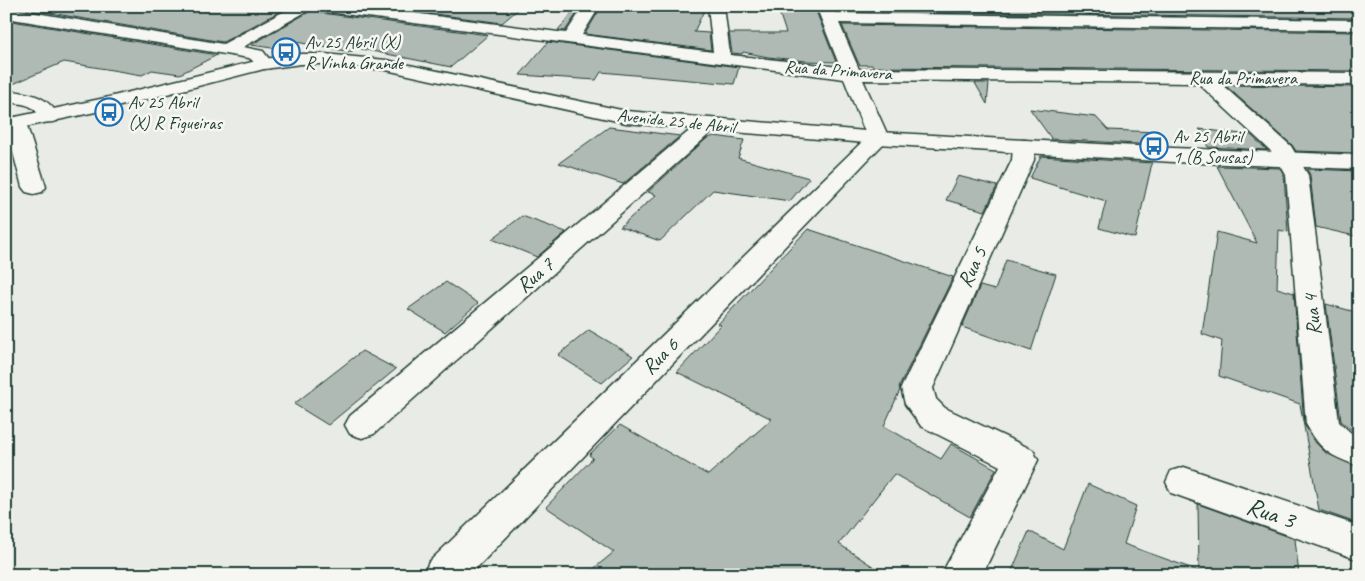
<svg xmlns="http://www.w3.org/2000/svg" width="1365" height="581" font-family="Caveat,sans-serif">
<rect width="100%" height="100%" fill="#e9ebe7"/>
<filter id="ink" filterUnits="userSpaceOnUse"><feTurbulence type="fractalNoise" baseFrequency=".02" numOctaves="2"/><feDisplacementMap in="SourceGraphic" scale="10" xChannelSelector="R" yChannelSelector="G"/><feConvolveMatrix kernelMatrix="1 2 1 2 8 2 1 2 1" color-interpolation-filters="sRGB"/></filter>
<g filter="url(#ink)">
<g fill="#b0bab5" stroke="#1f3d34">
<polygon points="34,6 290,6 223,42 26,9"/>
<polygon points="375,6 522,6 502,23"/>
<polygon points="578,6 582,6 565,31 558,30"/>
<polygon points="602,6 706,6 694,32 709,33 711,50 585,34"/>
<polygon points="777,6 814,6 836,62 806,61 768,57 743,52 742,54 732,53 729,33 786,33"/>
<polygon points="834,6 1359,6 1359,18 836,11"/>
<polygon points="314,9 321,13 488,35 451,67 357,48 351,52 285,40 272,48 251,45"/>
<polygon points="6,20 217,55 180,74 152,70 142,75 64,62 6,87"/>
<polygon points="842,25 1359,32 1359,71 873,67 872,65 860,65 858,62"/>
<polygon points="548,42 739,67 734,84 601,72 596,80 520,75"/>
<polygon points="975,83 989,83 987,104"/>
<polygon points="1225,85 1359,87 1359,153 1296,151 1292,145"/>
<polygon points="1030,109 1096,117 1108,130 1158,132 1155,145 1050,139 1051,138"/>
<polygon points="609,127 680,136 623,184 559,163"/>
<polygon points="1199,129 1251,135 1267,150 1208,147 1201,134 1205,134"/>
<polygon points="714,136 744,140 738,158 809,178 790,201 713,190 660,241 620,227 656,195 648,192 706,139"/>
<polygon points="1041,156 1152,163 1135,238 1099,228 1106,201 1030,178"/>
<polygon points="1217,166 1280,168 1284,176 1288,232 1279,230 1277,288 1294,293 1304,424 1315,442 1326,453 1359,468 1359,524 1319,510 1300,404 1219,376 1222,341 1202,334 1217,232 1257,243"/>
<polygon points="1307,169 1359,171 1359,237 1316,227 1310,175"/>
<polygon points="958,176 997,186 985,211 946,200"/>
<polygon points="522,216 566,232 537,257 492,239"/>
<polygon points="808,229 953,277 899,387 900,390 884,426 941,459 951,444 996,469 970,517 894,474 839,544 886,575 586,575 614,552 546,507 593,458 589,455 620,425 708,475 772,419 677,372 721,325 718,324"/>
<polygon points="1006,260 1056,274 1031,351 962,327 980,286 995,290"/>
<polygon points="446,282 478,303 445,332 408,309"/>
<polygon points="1326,304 1359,313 1359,436 1341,421"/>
<polygon points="589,330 633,356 602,383 558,355"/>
<polygon points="362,351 396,369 328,425 294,404"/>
<polygon points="1088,484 1136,506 1124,544 1199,571 1198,504 1295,539 1299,575 1010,575 1029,531 1063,549"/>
</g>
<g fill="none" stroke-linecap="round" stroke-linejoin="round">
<g stroke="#1f3d34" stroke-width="3">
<g id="minor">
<path d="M294 6H359L566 33 584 6H600L582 35 713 52 708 6H724L730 55 840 67 816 6H832L835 13 1359 20V30L839 23 859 69 1359 73V85L1220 83 1291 146 1308 175 1339 422 1350 432 1359 438V466C1330 456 1321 451 1306 424L1286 175 1274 154 1198 83 863 80 889 138 885 142 470 575H423L429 562 867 137 844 79 321 11 316 9 314 6 311 9 243 47 263 51 273 64 270 68C258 71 258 64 249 58L6 18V8L223 44Z"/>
<path d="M6 90C32 94 45 94 60 117L57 121C39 126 43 115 31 107 24 103 14 103 6 102Z"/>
<polygon points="16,117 23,119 26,123 46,187 42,192 34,194 26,192 22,187 6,125 9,119"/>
<polygon points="708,119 715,121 718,125 715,129 374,434 362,438 350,434 345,425 350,416 701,121"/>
<polygon points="1024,140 1032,141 1035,146 1034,160 933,388 936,399 945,408 1033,450 1038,460 982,575 941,575 1000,466 921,426 905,404 901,388 1012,160 1013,146 1016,141"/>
<polygon points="1184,467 1359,526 1359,560 1171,493 1166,482 1171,471"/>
</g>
</g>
<g stroke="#1f3d34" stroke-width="3">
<polygon id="tertiary" points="301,54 324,54 386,60 626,111 878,132 1173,148 1359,155 1359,169 1173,162 878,144 626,123 386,70 324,64 301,64 264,69 105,110 6,131 6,119 105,98 264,59"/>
</g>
<use href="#minor" fill="#f6f6f2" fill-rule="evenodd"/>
<use href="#tertiary" fill="#f6f6f2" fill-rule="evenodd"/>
</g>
</g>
<defs>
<g id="bus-ring" transform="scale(1.4375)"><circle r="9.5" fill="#f6f6f2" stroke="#1f6fb2" stroke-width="1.5"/><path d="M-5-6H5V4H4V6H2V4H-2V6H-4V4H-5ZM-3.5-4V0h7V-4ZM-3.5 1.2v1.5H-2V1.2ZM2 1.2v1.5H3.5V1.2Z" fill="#1f6fb2"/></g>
</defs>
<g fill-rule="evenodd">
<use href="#bus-ring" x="286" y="52"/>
<use href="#bus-ring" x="109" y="112"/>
<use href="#bus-ring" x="1154" y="146"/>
</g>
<g text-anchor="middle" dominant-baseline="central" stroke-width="5" stroke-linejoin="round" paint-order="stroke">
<g font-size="18" fill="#1f3d34" stroke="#f6f6f2" text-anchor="start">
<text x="305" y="42">Av 25 Abril (X)<tspan x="305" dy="21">R Vinha Grande</tspan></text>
<text x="128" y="102">Av 25 Abril<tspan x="128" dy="21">(X) R Figueiras</tspan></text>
<text x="1173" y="136">Av 25 Abril<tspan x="1173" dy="21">1 (B Sousas)</tspan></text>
</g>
<g font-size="18" fill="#1f3d34" stroke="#f6f6f2">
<text transform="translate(838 70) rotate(4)">Rua da Primavera</text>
<text x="1243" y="78">Rua da Primavera</text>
<text transform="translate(676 121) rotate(6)">Avenida 25 de Abril</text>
</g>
<g font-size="21" fill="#1f3d34" stroke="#f6f6f2">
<text transform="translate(972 267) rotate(-65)">Rua 5</text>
<text transform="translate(535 275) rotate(-41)">Rua 7</text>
<text transform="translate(1312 315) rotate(-96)">Rua 4</text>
<text transform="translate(660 356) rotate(-45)">Rua 6</text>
</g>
<g font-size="25" fill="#1f3d34" stroke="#f6f6f2">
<text transform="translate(1271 513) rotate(19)">Rua 3</text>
</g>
</g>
<rect width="1365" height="581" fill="none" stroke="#f6f6f2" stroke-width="25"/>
<rect x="12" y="12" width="1340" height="556" fill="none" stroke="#1f3d34" stroke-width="2" filter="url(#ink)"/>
</svg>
